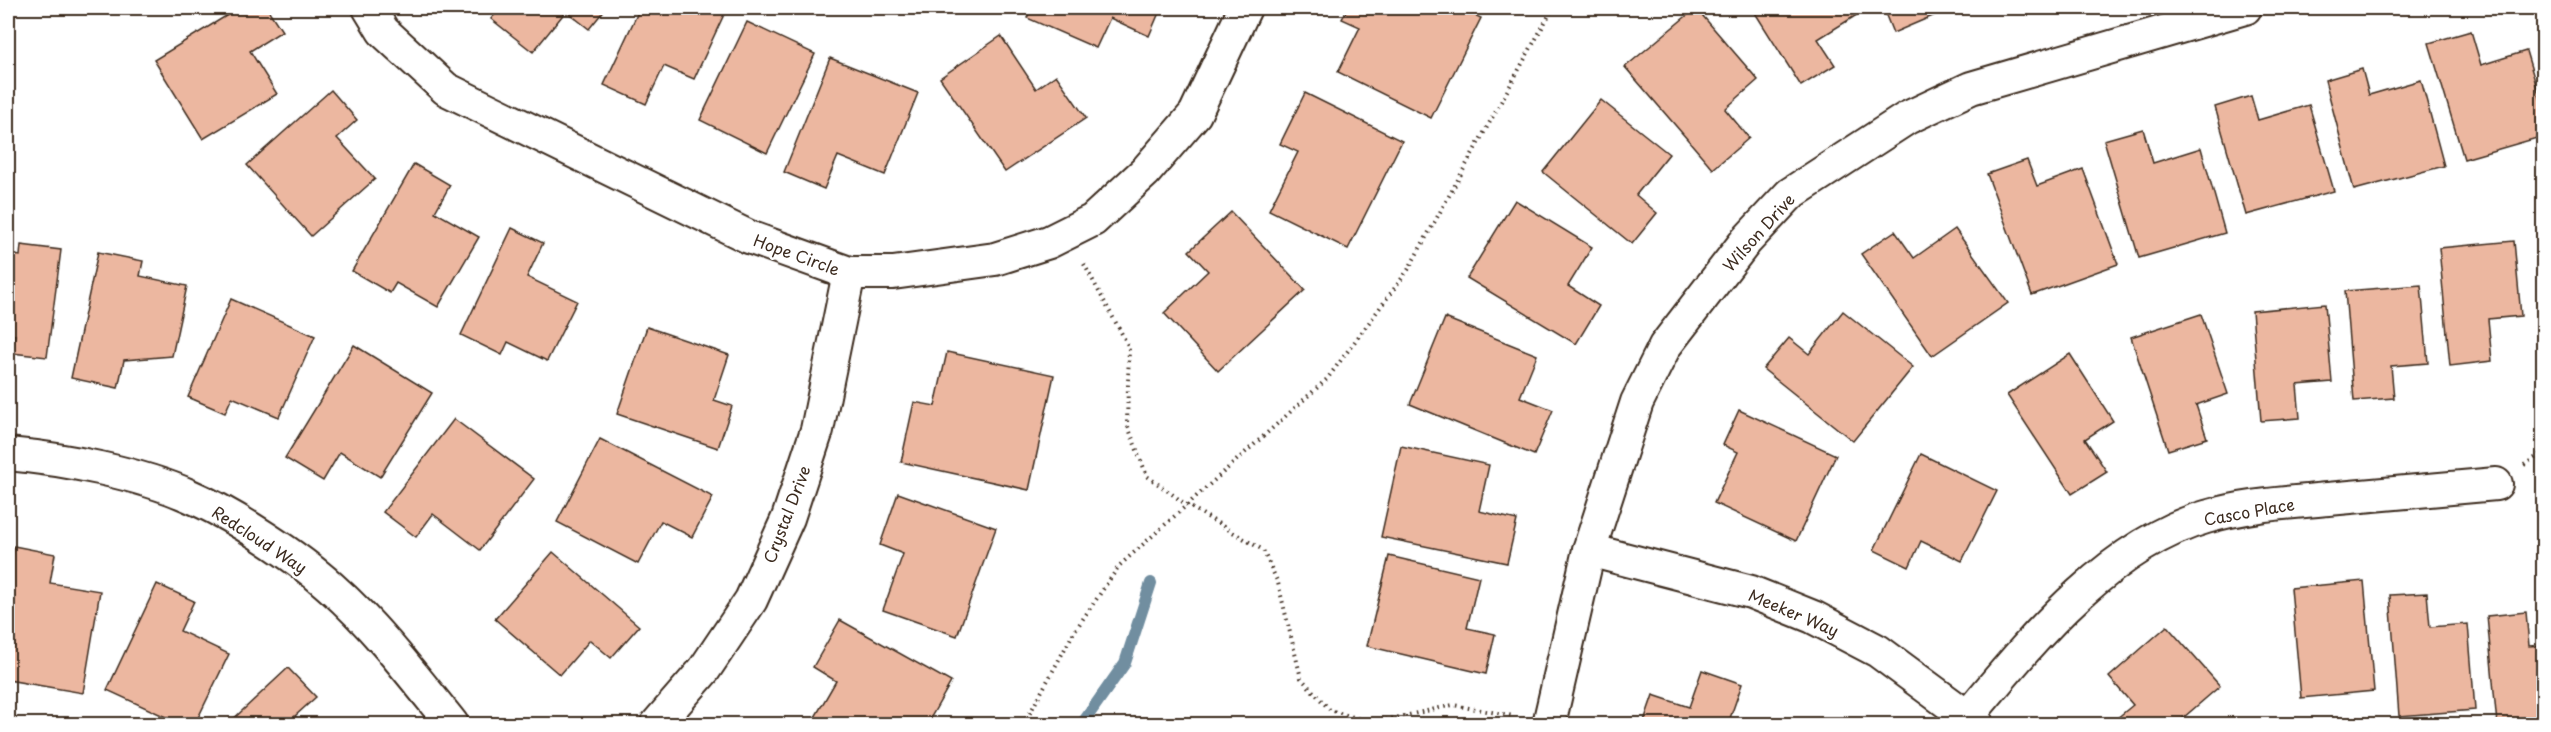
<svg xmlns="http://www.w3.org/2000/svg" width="2551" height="732" font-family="'Playpen Sans',sans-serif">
<rect width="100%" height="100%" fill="#fff"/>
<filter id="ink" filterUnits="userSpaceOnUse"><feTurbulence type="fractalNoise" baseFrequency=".0167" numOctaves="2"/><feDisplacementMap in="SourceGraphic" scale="12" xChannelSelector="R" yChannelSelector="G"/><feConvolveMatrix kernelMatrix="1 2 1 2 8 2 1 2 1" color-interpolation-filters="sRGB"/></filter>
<g filter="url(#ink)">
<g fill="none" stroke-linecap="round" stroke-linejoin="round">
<polyline stroke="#718ea0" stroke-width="12" points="1082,724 1125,663 1151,583"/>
</g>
<g fill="#ecb7a0" stroke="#3b2a1e" stroke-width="1.5">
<polygon points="239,8 267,8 282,31 250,51 277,94 203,139 154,60"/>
<polygon points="500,8 606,8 589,29 566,11 533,52 491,19"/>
<polygon points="640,8 727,8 694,79 664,66 646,104 604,85"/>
<polygon points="1032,8 1161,8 1149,36 1110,18 1096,48 1027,18"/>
<polygon points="1348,8 1459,8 1481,18 1431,118 1338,72 1360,27 1342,19"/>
<polygon points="1696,8 1758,80 1725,109 1749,138 1713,169 1625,67"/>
<polygon points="1752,8 1868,8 1818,39 1835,65 1801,86"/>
<polygon points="1883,8 1932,8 1935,15 1893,33"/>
<polygon points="747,22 815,54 767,153 700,120"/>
<polygon points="2471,31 2481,65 2526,51 2544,111 2544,136 2464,159 2429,43"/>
<polygon points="1001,36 1036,89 1056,75 1086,118 1005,172 940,78"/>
<polygon points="830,58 918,93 885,175 838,156 824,189 784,172"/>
<polygon points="2362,69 2369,95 2421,80 2444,166 2354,190 2325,80"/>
<polygon points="331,90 357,120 337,138 375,179 311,236 247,165"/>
<polygon points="1305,93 1402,141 1348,249 1269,210 1298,152 1280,144"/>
<polygon points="2251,96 2258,120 2309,105 2334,191 2246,215 2215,107"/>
<polygon points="1601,100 1669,154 1636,195 1657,213 1632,244 1543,172"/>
<polygon points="2143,129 2153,163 2201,148 2225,233 2139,258 2104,140"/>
<polygon points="2027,160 2037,186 2083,169 2118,264 2032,295 1987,174"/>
<polygon points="414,164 450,185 435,212 479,237 438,307 396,283 390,293 352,271"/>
<polygon points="1515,200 1592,247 1568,286 1599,306 1576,344 1467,278"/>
<polygon points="1231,212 1305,290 1218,371 1164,313 1208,271 1189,251"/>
<polygon points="512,228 543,243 527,277 577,301 547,361 508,342 502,355 461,335"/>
<polygon points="1955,229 2008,303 1932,356 1861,254 1895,231 1914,258"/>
<polygon points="2514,241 2521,316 2488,319 2492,361 2450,366 2439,248"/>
<polygon points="21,245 61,250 47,357 12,353 15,335 8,334 8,254 20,256"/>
<polygon points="98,252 143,261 140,276 187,286 172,356 124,360 118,388 71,378"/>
<polygon points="2421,285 2428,363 2391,366 2394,398 2354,401 2345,291"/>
<polygon points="231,299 315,336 279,417 232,397 225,413 188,397"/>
<polygon points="2325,304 2332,382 2297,385 2300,418 2261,421 2252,311"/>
<polygon points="1843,311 1913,367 1853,441 1763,369 1789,338 1809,354"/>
<polygon points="2201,314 2228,394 2196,405 2207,438 2168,450 2131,337"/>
<polygon points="1445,318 1537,355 1520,397 1553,410 1534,455 1410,404"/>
<polygon points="647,327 729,355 714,400 732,406 718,448 617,414"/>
<polygon points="354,345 432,393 380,477 340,452 323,481 285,458"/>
<polygon points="947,352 1054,375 1029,490 901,462 914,402 935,406"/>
<polygon points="2070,354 2113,421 2085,439 2107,472 2072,494 2007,395"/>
<polygon points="1739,410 1836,455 1796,541 1714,503 1738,452 1723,445"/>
<polygon points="454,419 534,479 480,550 433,514 416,537 383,512"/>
<polygon points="600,439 713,497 692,537 661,521 638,564 557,522"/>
<polygon points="1401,446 1489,465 1479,511 1517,520 1507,563 1381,537"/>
<polygon points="1921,454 1997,491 1962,561 1921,541 1909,567 1874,550"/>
<polygon points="898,493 996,528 957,636 883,610 903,554 880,545"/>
<polygon points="14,546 55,554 50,583 100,591 83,693 8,680 8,581"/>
<polygon points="553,552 639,626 611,658 590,640 560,675 495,619"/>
<polygon points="1389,556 1479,577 1467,628 1495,634 1486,674 1367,646"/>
<polygon points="2364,581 2374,691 2301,698 2291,588"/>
<polygon points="157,584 194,601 180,631 229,654 195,724 181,724 107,690"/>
<polygon points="2427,593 2430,627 2468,624 2475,710 2399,716 2390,595"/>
<polygon points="2526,612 2529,646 2544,645 2544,722 2497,724 2487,616"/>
<polygon points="840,620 951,682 927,724 811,724 836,681 813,667"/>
<polygon points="2167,626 2220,686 2176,724 2110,724 2133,705 2109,677"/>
<polygon points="288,668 316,697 295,716 303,724 228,724"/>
<polygon points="1702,670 1742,684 1728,724 1643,724 1653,695 1689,707"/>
</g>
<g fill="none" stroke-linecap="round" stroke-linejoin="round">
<g stroke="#3b2a1e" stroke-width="36">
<g id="minor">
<polyline points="369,8 383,31 446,89 749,237 849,273 893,273 995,259 1049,242 1093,220 1145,172 1195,114 1245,8"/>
<path d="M8 454C63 459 139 473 190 496 232 514 298 557 332 588 377 628 414 677 452 724"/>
<polyline points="1589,550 1751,592 1813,617 1878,651 1977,724"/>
<path d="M1968 716C2031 641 2108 545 2206 517 2246 505 2287 503 2328 499 2384 494 2440 489 2496 484"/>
<polyline points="657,724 704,670 751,600 788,518 817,430 849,273"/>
<polyline points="1549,724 1589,550 1637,402 1665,346 1746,241 1790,194 1907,118 1971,88 2245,8"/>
</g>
</g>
<g stroke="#3b2a1e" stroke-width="4" stroke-dasharray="1.5 4.5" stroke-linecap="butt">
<polyline points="1084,264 1129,347 1127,424 1147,476 1187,505 1263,550 1278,583 1301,678 1330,710 1373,723 1453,705 1514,716"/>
<polyline points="2524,465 2544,452"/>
<polyline points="1024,724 1074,632 1119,566 1327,379 1408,270 1553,8"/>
</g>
<use href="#minor" stroke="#fff" stroke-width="32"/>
</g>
</g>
<g text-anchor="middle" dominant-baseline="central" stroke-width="5" stroke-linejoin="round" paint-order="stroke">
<g font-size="16" fill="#3b2a1e" stroke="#fff">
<text transform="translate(1758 232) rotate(-48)">Wilson Drive</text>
<text transform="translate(797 254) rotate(20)">Hope Circle</text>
<text transform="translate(2249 511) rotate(-10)">Casco Place</text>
<text transform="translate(786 514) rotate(-69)">Crystal Drive</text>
<text transform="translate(260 539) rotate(33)">Redcloud Way</text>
<text transform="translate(1794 612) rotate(23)">Meeker Way</text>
</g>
</g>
<rect width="2551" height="732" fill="none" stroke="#fff" stroke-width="30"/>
<rect x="15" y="15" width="2521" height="702" fill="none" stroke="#3b2a1e" stroke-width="2" filter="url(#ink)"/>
</svg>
